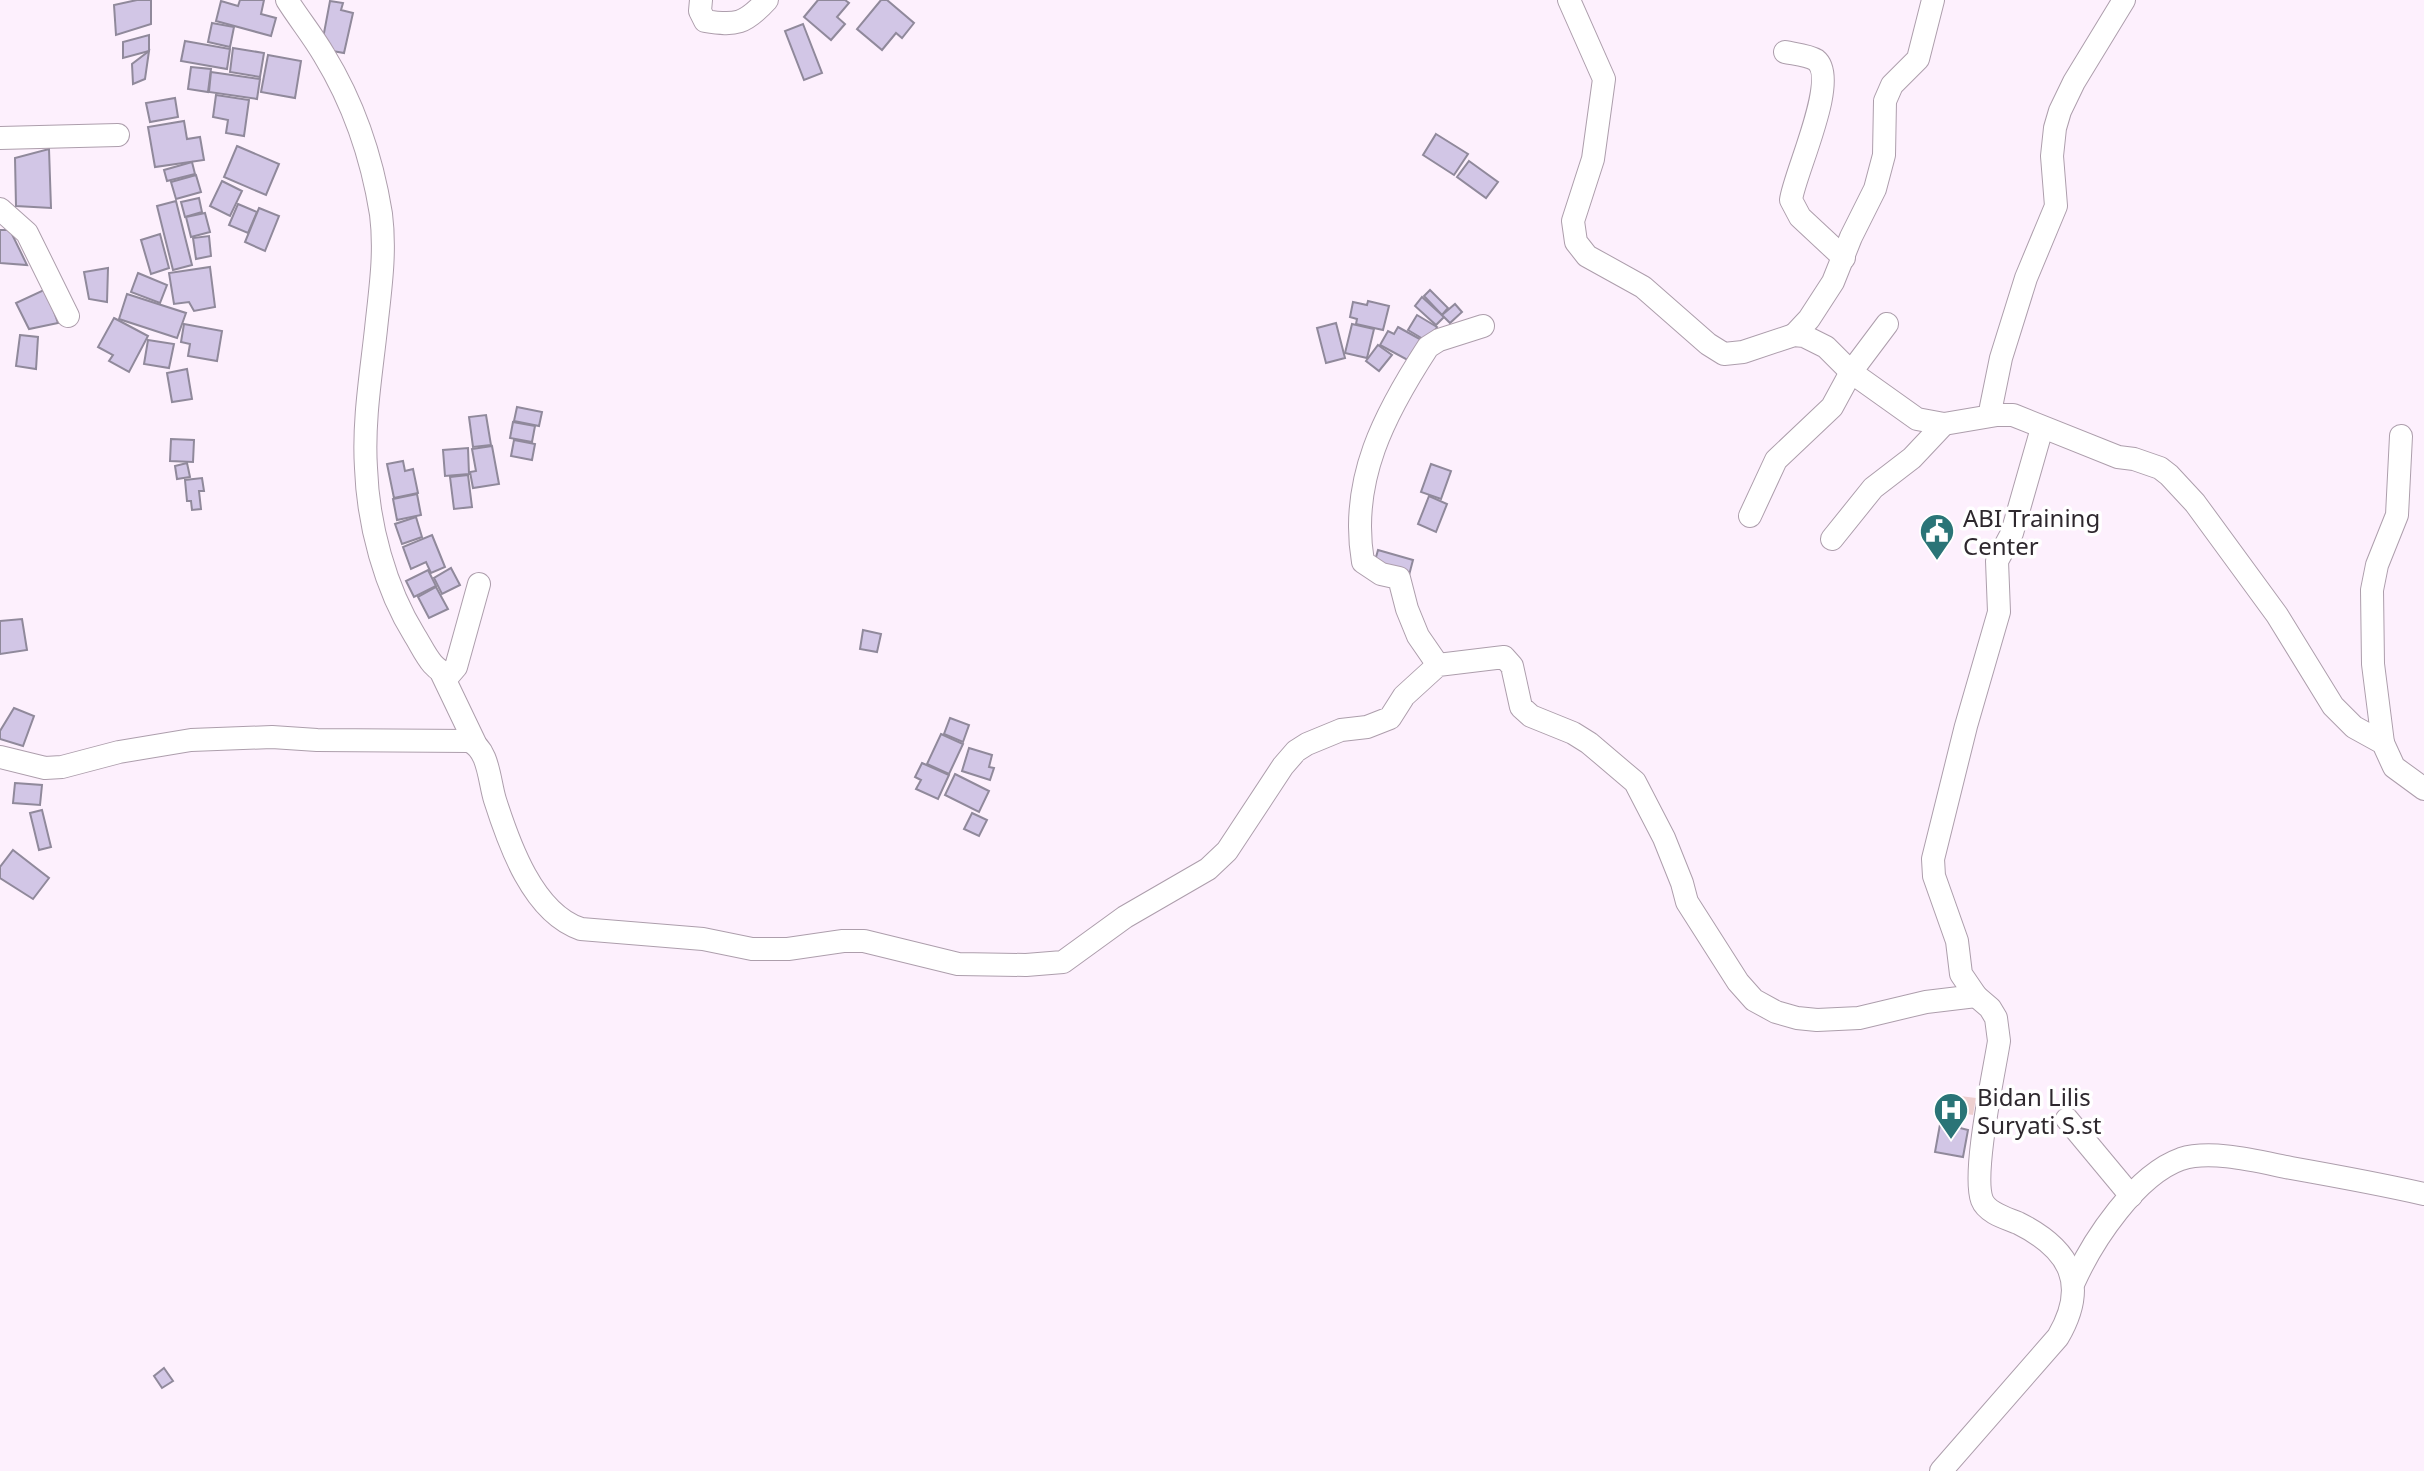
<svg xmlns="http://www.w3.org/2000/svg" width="2424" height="1471" font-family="'Noto Sans',sans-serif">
<rect width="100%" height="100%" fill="#fdf0fd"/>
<polygon fill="#eecfcf" points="1944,1094 1976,1098 1973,1115 1942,1110"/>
<g fill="#d2c6e6" stroke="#90899b" stroke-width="2">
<polygon points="137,0 151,0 151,24 116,35 114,5"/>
<polygon points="240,0 264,0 261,14 276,18 271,36 216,21 221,1 238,6"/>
<polygon points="818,0 845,0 849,3 837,17 845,24 831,40 804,17"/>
<polygon points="881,0 887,0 914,23 902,38 896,33 882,50 857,29"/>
<polygon points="330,1 343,3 341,10 353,13 344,53 321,49"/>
<polygon points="212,23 234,27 230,47 208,42"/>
<polygon points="803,24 822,73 804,80 785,31"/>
<polygon points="149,35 149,51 123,58 123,42"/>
<polygon points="185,41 230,49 227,69 181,61"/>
<polygon points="233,48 264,53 260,77 230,72"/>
<polygon points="149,51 145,79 133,84 132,64"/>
<polygon points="268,55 301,61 295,98 261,92"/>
<polygon points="191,67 211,69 208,92 188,89"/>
<polygon points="211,72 260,79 257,99 209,92"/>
<polygon points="216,95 249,100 244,136 226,133 228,120 213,117"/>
<polygon points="175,98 178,117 150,122 146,103"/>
<polygon points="184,121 187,139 200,137 204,160 155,167 148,127"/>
<polygon points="1436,134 1468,154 1454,175 1423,155"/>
<polygon points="237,146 279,164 266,195 224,177"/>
<polygon points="49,149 51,208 16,206 15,158"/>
<polygon points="1469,161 1498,182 1486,198 1457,177"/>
<polygon points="192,162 195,174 167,181 164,170"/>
<polygon points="196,175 201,192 176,199 171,182"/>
<polygon points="222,181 242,191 230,216 210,206"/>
<polygon points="199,198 202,212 185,217 181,202"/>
<polygon points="176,201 192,265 173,270 157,206"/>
<polygon points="238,204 257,212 248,233 229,225"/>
<polygon points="259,208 279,216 265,251 245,242"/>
<polygon points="205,213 210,232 191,237 186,217"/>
<polygon points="0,230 10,230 27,265 0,263"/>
<polygon points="160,234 169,268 151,274 141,240"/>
<polygon points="209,236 211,256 196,259 193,238"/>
<polygon points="210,267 215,307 194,311 189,302 174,304 169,273"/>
<polygon points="108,268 107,302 89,299 84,272"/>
<polygon points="138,273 167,285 160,303 131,292"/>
<polygon points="46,289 58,323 29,329 16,303"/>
<polygon points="1430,290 1448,308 1442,315 1424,296"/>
<polygon points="127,294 186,313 177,338 119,319"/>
<polygon points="1422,297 1444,317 1436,325 1415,306"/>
<polygon points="1368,301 1389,306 1383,330 1356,324 1357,319 1350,317 1353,302 1367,305"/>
<polygon points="1455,304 1462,312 1450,323 1442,315"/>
<polygon points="1417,315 1437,327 1428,342 1408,330"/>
<polygon points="114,318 148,336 129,372 109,361 113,355 98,347"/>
<polygon points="1336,323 1345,358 1326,363 1317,328"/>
<polygon points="184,324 222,331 217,361 188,356 190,344 181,342"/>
<polygon points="1352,324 1374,329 1367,358 1345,353"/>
<polygon points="1398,327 1427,343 1415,364 1380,345 1388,331 1394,334"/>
<polygon points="20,335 38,337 36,369 16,366"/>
<polygon points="148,340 174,344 169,368 144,364"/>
<polygon points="1378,345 1392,355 1379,371 1366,361"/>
<polygon points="187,369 192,399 172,402 167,373"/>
<polygon points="517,407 542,412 539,426 514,421"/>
<polygon points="486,415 491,445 473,447 469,417"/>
<polygon points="513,422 535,426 532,442 510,438"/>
<polygon points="171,439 194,440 193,462 170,461"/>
<polygon points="514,440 535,444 532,460 511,456"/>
<polygon points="492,446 499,484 473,488 470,472 476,471 472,449"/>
<polygon points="468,448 469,474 445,476 443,450"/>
<polygon points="403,461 405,471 413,469 418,493 394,498 387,464"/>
<polygon points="187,463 190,477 177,479 175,466"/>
<polygon points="1431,464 1451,471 1441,499 1421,492"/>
<polygon points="468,475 472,507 454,509 450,477"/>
<polygon points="202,478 204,491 199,491 201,509 192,510 191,501 187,501 185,480"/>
<polygon points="417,494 421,515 397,520 393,499"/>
<polygon points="1429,496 1447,504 1436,532 1418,524"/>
<polygon points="416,517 422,537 402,544 395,524"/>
<polygon points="432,535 445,567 431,573 426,562 411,569 403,547"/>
<polygon points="1378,550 1413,560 1408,579 1373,568"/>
<polygon points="451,568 460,585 442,594 434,578"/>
<polygon points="428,570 436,586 414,597 406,581"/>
<polygon points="436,587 448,609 429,618 418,597"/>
<polygon points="22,619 27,650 0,654 0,621"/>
<polygon points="863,630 881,634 877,652 860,649"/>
<polygon points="14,708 34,716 23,746 0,739 0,731"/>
<polygon points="950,718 969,725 963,742 944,734"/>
<polygon points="941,734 963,744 949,774 927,764"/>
<polygon points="969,748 992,755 989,767 994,768 990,780 962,771"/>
<polygon points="922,763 949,775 938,799 916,789 921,780 915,777"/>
<polygon points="955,774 989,791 979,812 945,795"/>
<polygon points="15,783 42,785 40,805 13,803"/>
<polygon points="42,810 51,847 39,850 30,813"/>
<polygon points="972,813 987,820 979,836 964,829"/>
<polygon points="13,850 49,878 33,899 0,878 0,867"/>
<polygon points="1941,1119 1961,1123 1960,1128 1968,1130 1963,1157 1935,1152"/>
<polygon points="164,1368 173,1381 162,1388 154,1376"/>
</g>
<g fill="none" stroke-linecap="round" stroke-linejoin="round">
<g stroke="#ad9eac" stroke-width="24">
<g id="street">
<path d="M287 0C299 19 313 36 324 55 354 104 372 158 381 214 386 253 380 291 376 329 371 375 363 422 366 468 368 524 385 588 415 636 424 650 432 672 450 674L456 667 479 584"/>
<path d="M701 0 700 11 705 21C736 26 745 24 767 0"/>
<polyline points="1569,0 1604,79 1593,159 1573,221 1576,242 1587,256 1643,287 1708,344 1724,354 1743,352 1794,335 1804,336 1826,347 1851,372 1917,419 1944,424 1997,415 2013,415 2118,457 2134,459 2160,468 2169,475 2195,503 2277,615 2333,706 2354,727 2383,743 2394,767 2424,789"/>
<path d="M1785 52C1794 54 1808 55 1816 60 1840 79 1794 174 1791 200L1800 217 1844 258"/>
<polyline points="0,138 118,135"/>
<polyline points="0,209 27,233 68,316"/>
<polyline points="1794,335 1809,319 1833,282 1851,237 1875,189 1884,155 1885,101 1892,85 1918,59 1933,0"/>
<polyline points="1997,415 1991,407 2001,358 2026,278 2056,206 2052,156 2055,128 2060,111 2074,82 2124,0"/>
<polyline points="1750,516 1776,460 1832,407 1851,372 1887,324"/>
<polyline points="1832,539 1873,488 1912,458 1944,424"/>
<path d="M1438 665 1418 636 1407 609 1399 578 1381 574 1363 562C1349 480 1385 413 1428 347L1439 340 1483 326"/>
<polyline points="441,672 475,743"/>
<polyline points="2383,743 2373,664 2372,590 2377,565 2397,515 2401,436"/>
<path d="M0 757 45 768 62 767 119 752 191 740 272 737 317 740 469 741C489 749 489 781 495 800 509 844 533 913 581 929L703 939 752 949H788L843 941H864L958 964 1026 965 1063 962 1125 917 1208 869 1227 851 1283 766 1296 751 1307 744 1341 730 1367 727 1390 718 1404 696 1438 665 1504 657 1512 666 1521 707 1531 716 1573 733 1589 743 1635 782 1664 838 1682 883 1687 902 1738 982 1754 1000 1776 1012 1797 1018 1817 1020 1859 1018 1926 1002 1976 996"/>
<polyline points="2067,1119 2131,1196"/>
<path d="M2074 1282C2093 1240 2136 1175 2181 1159 2212 1149 2260 1162 2291 1168 2336 1176 2380 1184 2424 1194"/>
<path d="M1941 1471 2058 1337C2089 1284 2070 1249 2018 1223 2006 1218 1987 1213 1982 1200 1972 1173 1994 1073 1999 1041L1996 1018 1990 1008 1976 996 1961 974 1957 941 1934 876 1933 859 1966 726 1999 612 1997 561 2012 533 2042 428"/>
</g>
</g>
<use href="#street" stroke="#fff" stroke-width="22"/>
</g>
<defs>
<g id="civic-pin" transform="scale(1.8)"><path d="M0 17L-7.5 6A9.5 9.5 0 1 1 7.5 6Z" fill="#2a7477" stroke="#fff"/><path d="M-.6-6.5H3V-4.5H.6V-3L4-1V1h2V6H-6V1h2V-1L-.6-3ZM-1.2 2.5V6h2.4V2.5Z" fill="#fff"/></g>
<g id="hospital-pin" transform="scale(1.8)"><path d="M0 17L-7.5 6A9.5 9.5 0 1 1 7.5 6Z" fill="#2a7477" stroke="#fff"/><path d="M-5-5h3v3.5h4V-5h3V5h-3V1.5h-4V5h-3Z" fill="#fff"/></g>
</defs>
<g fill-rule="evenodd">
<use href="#civic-pin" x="1937" y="531"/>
<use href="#hospital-pin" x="1951" y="1110"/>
</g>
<g text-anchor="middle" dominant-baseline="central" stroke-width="7" stroke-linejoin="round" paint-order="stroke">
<g font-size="24" fill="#2e282e" stroke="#fff" text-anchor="start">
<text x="1963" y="517">ABI Training<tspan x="1963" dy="28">Center</tspan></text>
<text x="1977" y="1096">Bidan Lilis<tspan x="1977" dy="28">Suryati S.st</tspan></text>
</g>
</g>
</svg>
